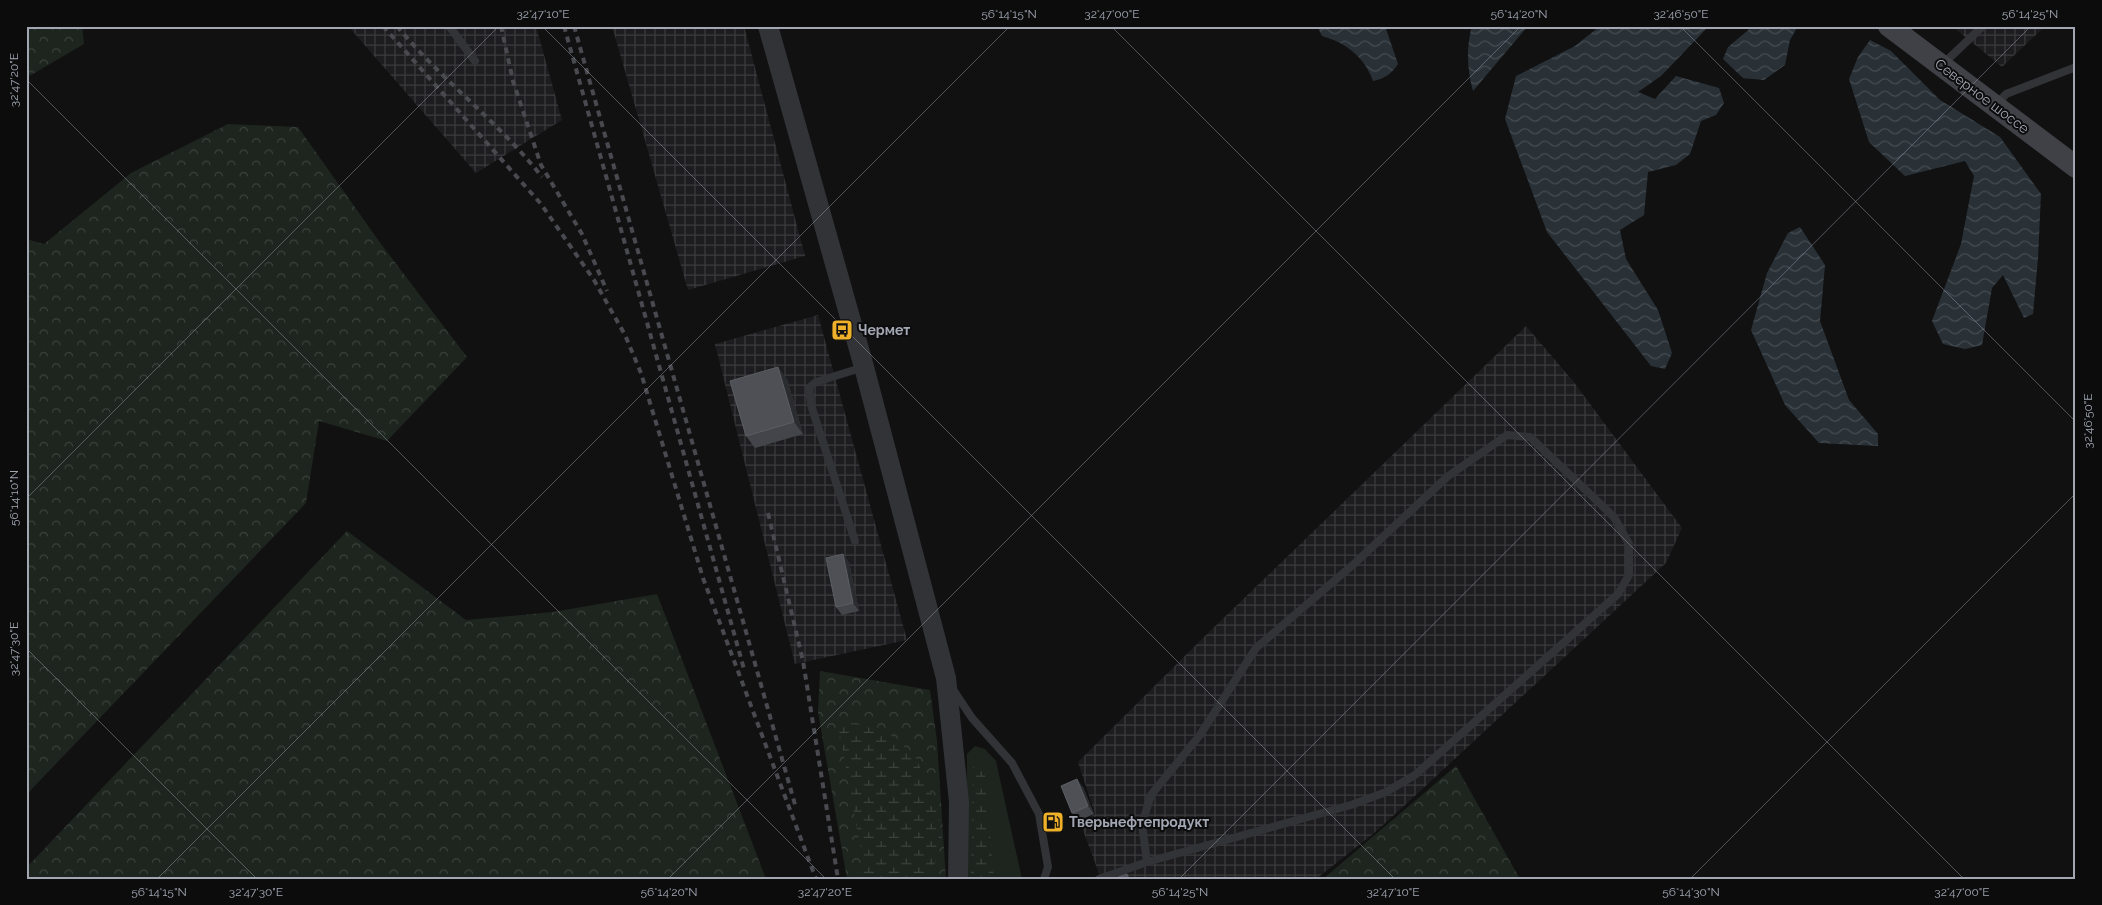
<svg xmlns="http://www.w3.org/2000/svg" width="2102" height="905" font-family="Raleway,sans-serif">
<defs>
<pattern id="industrial-grid" width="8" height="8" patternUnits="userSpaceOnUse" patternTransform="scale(1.25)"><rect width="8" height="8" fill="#1d1d1f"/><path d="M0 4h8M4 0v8" fill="none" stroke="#3b3b3d"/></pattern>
<pattern id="forest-crowns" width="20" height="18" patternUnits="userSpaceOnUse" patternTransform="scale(1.25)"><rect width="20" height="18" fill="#1d251e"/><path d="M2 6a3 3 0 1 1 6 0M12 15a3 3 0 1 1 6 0" fill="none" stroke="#3b423c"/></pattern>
<pattern id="wetland-marsh" width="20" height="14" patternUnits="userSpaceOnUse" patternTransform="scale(1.25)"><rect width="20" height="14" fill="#1d251e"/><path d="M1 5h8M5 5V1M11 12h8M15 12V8" fill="none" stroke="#3b423c"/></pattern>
<pattern id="water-waves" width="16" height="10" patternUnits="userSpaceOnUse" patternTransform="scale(1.25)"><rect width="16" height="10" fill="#293137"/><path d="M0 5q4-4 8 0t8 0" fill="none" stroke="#454c52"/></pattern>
</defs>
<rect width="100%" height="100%" fill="#111112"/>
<g fill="url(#industrial-grid)">
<polygon points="348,26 536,26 562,120 476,173"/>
<polygon points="612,26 744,26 805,256 688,290"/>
<polygon points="1952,26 2045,26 2002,67"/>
<polygon points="818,315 907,640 795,664 715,344"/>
<polygon points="1526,326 1573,381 1682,528 1666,563 1405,805 1373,834 1316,879 1101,879 1080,822 1095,814 1078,762 1205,636"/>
</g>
<polygon fill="#1d251e" points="975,746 985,749 996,761 1022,879 966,879 967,754"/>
<g fill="url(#forest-crowns)">
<polygon points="26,26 82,26 84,44 26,78"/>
<polygon points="228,124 298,127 381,244 467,357 387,441 319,421 306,503 26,795 26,239 44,244 131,173"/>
<polygon points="347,531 466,620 553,612 657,594 766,879 26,879 26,868"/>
<polygon points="820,671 930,690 937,741 946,879 847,879 818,712"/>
<polygon points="1456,766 1520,879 1323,879"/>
</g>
<g fill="url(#wetland-marsh)">
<polygon points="849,722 887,732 915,756 938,808 942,839 930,879 863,879 862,856 839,730"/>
<polygon points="980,763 986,765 985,777 994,879 971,879 973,767"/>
</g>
<g fill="url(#water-waves)">
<path d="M1317 26H1385L1398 64C1392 73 1385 79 1373 81 1364 57 1347 43 1322 36Z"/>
<path d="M1472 26H1528L1473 91C1467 70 1466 47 1472 26Z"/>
<polygon points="1600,26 1709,26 1661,76 1638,92 1655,99 1676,76 1719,88 1724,103 1716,115 1701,121 1690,154 1676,165 1648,172 1644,215 1620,230 1626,259 1658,310 1672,353 1665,369 1651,366 1547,232 1505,119 1516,76 1575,46"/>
<polygon points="1753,26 1767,29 1771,26 1798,26 1790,40 1785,65 1764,80 1743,78 1723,59 1728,47"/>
<polygon points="1870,40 1891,51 1940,100 2000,137 2041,194 2038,258 2033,314 2024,318 2003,275 1992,288 1982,345 1965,349 1943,344 1932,321 1961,244 1974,176 1965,161 1905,176 1869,142 1849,79 1858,57"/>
<polygon points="1800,227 1825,265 1820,321 1849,400 1878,434 1878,446 1819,443 1785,405 1751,330 1767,273 1788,233"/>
</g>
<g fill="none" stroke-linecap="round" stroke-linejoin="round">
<g stroke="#323337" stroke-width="8">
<polyline points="449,26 475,61"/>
<polyline points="1943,64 1983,26"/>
<polyline points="1997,104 2006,94 2076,67"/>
<polyline points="855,541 811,405 809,388 816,382 864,367"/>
<polyline points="952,688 972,718 1012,763 1039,814 1048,867 1044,879"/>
<polyline points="1099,879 1147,862 1351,805 1386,792 1415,775 1618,594 1629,575 1629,544 1614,517 1530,437 1507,435 1447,477 1355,563 1256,648 1200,735 1151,795 1142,824 1147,862"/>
</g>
<polyline stroke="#323337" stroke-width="20" points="768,26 864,367 946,678 959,802 958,879"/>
<polyline stroke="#404147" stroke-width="22" points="1889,26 2076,167"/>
<g stroke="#494a50" stroke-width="4" stroke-dasharray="6 5" stroke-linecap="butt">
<polyline points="383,26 541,204 594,280 625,335 641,373 703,578 816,879"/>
<path d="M397 26C441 80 499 122 542 177"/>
<polyline points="501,26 513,81 541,165 582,234 607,291"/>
<polyline points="564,26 744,669"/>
<polyline points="574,26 796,808"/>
<polyline points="768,513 803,661 838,879"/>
</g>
</g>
<g fill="#44454a">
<polygon points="787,379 803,434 755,448 746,436"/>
<polygon points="849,562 859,611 842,615 836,607"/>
<polygon points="1083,787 1094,814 1078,821 1072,813"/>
</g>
<g fill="#2b2c2f">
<polygon points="778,367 787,379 803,434 794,422"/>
<polygon points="843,554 849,562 859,611 853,603"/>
<polygon points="1077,779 1083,787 1094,814 1088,806"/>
</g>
<g fill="#4e5055" stroke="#5b5e64">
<polygon points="778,367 794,422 746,436 730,381"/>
<polygon points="843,554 853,603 836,607 826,558"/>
<polygon points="1077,779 1088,806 1072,813 1061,786"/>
<polygon points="1127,874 1129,879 1113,879"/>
</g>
<path fill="none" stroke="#a2a7b3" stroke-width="1" stroke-opacity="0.45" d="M542 26 1395 879M1111 26 1964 879M1680 26 2076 422M26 79 826 879M26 499 499 26M26 648 257 879M157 879 1010 26M668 879 1521 26M1179 879 2031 26M1690 879 2076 493"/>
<defs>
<g id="bus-square" transform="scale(1.125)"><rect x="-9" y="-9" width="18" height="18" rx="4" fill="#f0b12a" stroke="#0c0c0d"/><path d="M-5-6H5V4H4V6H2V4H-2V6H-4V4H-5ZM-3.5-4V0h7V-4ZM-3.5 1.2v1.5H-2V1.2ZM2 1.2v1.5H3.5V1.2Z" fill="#111"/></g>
<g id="fuel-square" transform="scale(1.125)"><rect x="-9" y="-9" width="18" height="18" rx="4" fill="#f0b12a" stroke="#0c0c0d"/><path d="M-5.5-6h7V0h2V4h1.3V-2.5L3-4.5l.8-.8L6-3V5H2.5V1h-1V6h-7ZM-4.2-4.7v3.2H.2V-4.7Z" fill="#111"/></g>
</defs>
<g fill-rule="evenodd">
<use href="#bus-square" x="842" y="330"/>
<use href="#fuel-square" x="1053" y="822"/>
</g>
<g text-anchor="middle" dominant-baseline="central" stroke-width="4" stroke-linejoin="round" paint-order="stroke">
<g font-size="14" fill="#a2a7b3" stroke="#0c0c0d">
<text transform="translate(1982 96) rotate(37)">Северное шоссе</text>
</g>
<g font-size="14" font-weight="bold" fill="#a2a7b3" stroke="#0c0c0d" text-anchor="start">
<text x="858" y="330">Чермет</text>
<text x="1069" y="822">Тверьнефтепродукт</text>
</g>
</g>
<rect width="2102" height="905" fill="none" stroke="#0c0c0d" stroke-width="55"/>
<rect x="28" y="28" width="2046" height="850" fill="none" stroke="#a2a7b3" stroke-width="2"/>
<g font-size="12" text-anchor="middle" fill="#a2a7b3">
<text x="543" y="18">32°47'10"E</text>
<text x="1009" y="18">56°14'15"N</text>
<text x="1112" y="18">32°47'00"E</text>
<text x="1519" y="18">56°14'20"N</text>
<text x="1681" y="18">32°46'50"E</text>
<text x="2030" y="18">56°14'25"N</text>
<text transform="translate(14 80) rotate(-90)" y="4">32°47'20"E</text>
<text transform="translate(2088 421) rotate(-90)" y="4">32°46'50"E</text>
<text transform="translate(14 498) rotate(-90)" y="4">56°14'10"N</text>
<text transform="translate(14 649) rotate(-90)" y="4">32°47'30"E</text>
<text x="159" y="896">56°14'15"N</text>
<text x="256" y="896">32°47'30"E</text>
<text x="669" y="896">56°14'20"N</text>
<text x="825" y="896">32°47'20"E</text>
<text x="1180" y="896">56°14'25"N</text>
<text x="1393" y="896">32°47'10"E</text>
<text x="1691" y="896">56°14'30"N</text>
<text x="1962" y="896">32°47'00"E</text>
</g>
</svg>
